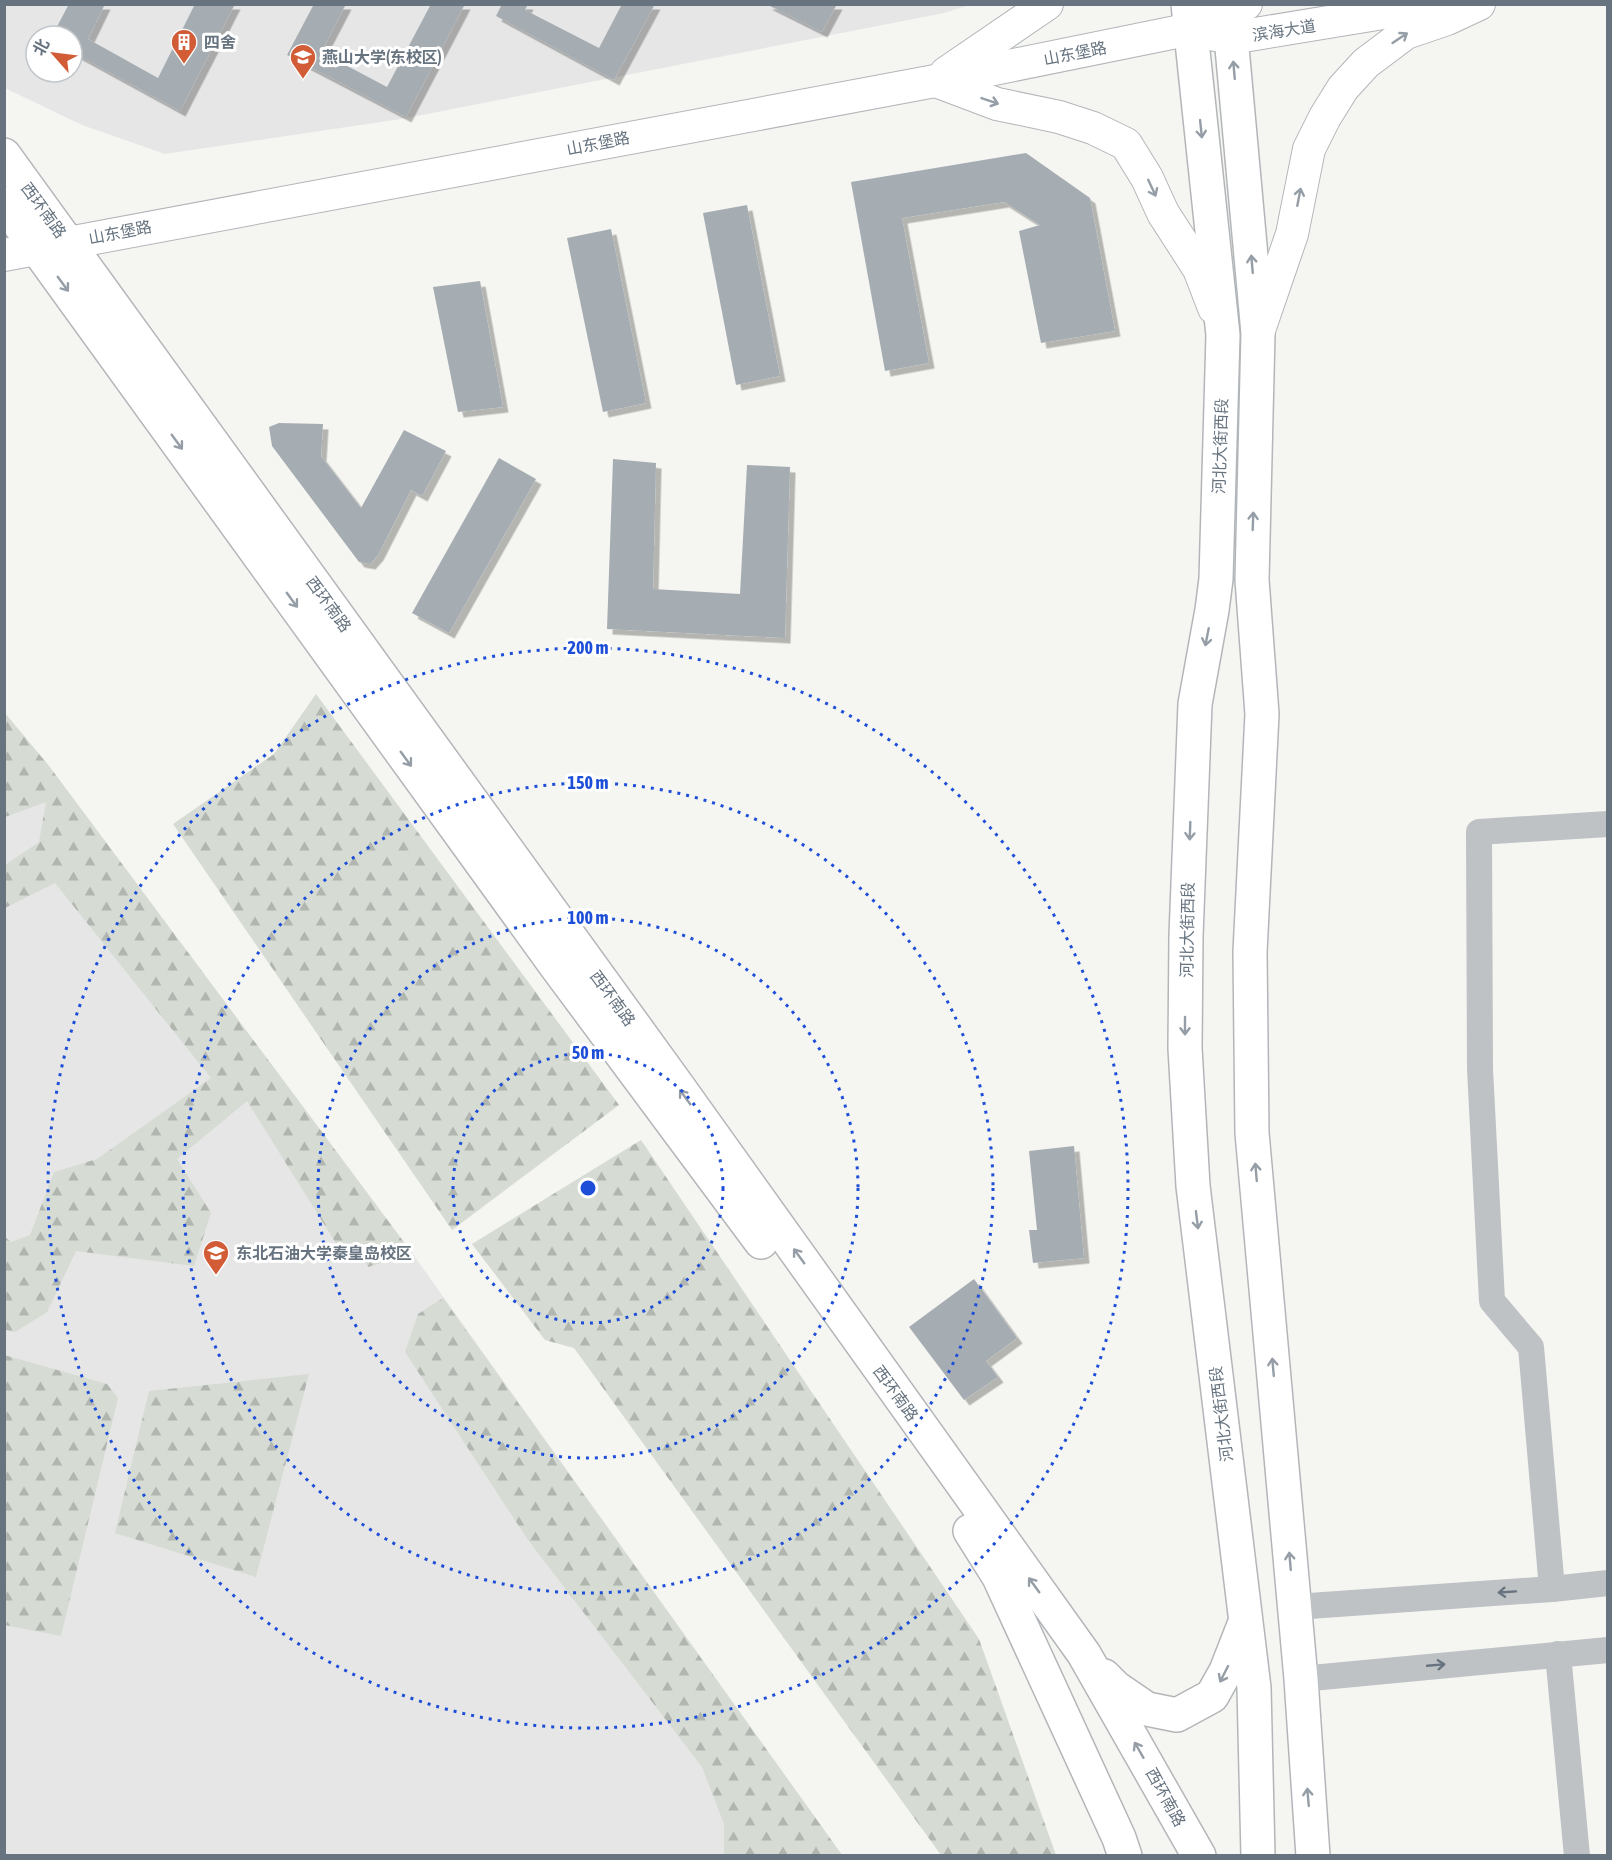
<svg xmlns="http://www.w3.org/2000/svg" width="1612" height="1860" font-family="'Asap Condensed','Noto Sans SC',sans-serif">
<defs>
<pattern id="forest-firs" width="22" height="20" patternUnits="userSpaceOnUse" patternTransform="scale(1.5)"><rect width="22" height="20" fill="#d6dbd3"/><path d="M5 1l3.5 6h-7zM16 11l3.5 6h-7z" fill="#b1b6b0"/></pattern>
<filter id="shadow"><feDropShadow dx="5.5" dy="5.5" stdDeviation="0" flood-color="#0004"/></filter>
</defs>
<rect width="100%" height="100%" fill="#f5f5f2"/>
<g fill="#e5e6e5" fill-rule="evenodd">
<path d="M4 5H969L944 13 401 119 165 154 82 125 5 88ZM36 36H72V72H36Z"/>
<polygon points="4,713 49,766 412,1253 842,1855 5,1855"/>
</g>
<g fill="url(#forest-firs)">
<polygon points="316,694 619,1105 452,1230 173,824 274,754"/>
<polygon points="5,713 49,766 412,1253 368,1267 353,1243 337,1245 247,1101 177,1159 211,1213 194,1266 76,1251 47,1312 15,1332 5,1330 5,1237 11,1242 30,1235 54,1172 97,1159 211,1078 55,883 5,908 5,865 39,842 46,802 5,817"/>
<polygon points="641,1140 979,1639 1056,1855 941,1855 574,1348 545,1340 472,1244"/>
<polygon points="443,1298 842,1855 724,1855 724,1824 702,1767 528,1540 405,1352 418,1314"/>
<polygon points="4,1355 107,1384 118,1398 61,1636 5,1625"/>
<polygon points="309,1374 256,1577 115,1533 149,1391"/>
</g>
<g fill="#a6adb2" filter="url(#shadow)">
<polygon points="69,4 105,4 88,39 158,78 195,4 235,4 180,111 72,52 72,36 52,36"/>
<polygon points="314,4 346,4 321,52 387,87 431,4 465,4 406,117 287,55"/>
<polygon points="502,4 528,4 525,10 599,48 622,4 655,4 614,80 496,16"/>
<polygon points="766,4 837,4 822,32"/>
<polygon points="1026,153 1090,198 1115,331 1041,343 1019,231 1040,225 1004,202 902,218 929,363 885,371 851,182"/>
<polygon points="747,205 780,376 736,385 703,213"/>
<polygon points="611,229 646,403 603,412 567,238"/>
<polygon points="480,281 503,407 458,412 433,287"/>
<polygon points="279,423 323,424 321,456 361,508 404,430 446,451 422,496 411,490 378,555 370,564 359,562 272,446 269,427"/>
<polygon points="499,458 536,479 449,633 412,613"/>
<polygon points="613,459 656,463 653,589 740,594 747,465 790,467 785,638 607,629"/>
<polygon points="1074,1146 1084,1258 1033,1263 1029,1230 1037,1230 1029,1151"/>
<polygon points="974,1279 1017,1338 986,1361 998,1377 964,1400 909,1327"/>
</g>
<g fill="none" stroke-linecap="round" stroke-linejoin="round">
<g stroke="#b2b6b9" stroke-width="34">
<g id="major">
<polyline points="1206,33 1231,38 1438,4"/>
<polyline points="946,73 1047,4"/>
<polyline points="936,81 997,104 1059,117 1093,128 1126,144 1147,178 1163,213 1199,269 1214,308"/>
<polyline points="4,255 935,81 1191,29 1228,8 1246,4"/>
<polyline points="1258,333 1292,234 1309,149 1325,117 1343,88 1366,63 1406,33 1447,19 1479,4"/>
</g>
</g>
<g stroke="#b3b6b9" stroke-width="36">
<g id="highway">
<polyline points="1188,4 1223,335 1216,579 1212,610 1195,704 1186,936 1185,1048 1193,1186 1254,1688 1258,1856"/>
<polyline points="1228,4 1258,333 1252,580 1262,714 1250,952 1252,1133 1301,1679 1313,1856"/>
<polyline points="4,155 677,1085 1084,1654 1199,1856"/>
<polyline points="4,203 556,966 761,1242"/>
<polyline points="970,1531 999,1577 1119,1838 1125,1856"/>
<polyline points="1104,1676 1115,1687 1147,1709 1177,1715 1212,1696 1226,1671 1244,1625"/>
</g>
</g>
<g stroke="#bec2c5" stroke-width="26">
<polyline points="1552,1589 1531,1347 1492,1301 1480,1069 1479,832 1608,824"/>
<polyline points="1295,1607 1552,1589 1608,1583"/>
<polyline points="1558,1654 1577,1856"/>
<polyline points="1301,1679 1608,1650"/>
</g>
<use href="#major" stroke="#fff" stroke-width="32"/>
<use href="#highway" stroke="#fff" stroke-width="33"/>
</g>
<defs><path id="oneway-shaft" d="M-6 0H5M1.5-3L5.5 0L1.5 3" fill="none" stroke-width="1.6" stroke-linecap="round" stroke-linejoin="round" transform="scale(1.5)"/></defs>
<g stroke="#959ea6">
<use href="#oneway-shaft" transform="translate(1400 38) rotate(-34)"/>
<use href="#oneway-shaft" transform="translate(1234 70) rotate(-95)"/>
<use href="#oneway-shaft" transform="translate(990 101) rotate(19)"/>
<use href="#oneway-shaft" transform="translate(1201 129) rotate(84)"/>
<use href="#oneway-shaft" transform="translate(1152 188) rotate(65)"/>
<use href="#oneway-shaft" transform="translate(1299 197) rotate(-79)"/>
<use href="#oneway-shaft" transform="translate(1252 264) rotate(-95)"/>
<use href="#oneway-shaft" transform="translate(63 284) rotate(54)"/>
<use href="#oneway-shaft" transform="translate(177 442) rotate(54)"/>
<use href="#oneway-shaft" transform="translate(1253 521) rotate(-88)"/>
<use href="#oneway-shaft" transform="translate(292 600) rotate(54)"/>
<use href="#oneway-shaft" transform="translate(1207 637) rotate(101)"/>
<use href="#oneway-shaft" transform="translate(406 759) rotate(54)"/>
<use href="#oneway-shaft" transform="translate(1190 831) rotate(92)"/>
<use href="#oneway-shaft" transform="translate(1185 1026) rotate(90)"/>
<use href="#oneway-shaft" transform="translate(685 1097) rotate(-126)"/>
<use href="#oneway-shaft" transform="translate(1256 1172) rotate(-95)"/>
<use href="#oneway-shaft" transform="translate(1197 1220) rotate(83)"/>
<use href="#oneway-shaft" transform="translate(799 1256) rotate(-126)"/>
<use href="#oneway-shaft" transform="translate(1273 1367) rotate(-95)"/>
<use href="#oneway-shaft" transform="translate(1290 1561) rotate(-95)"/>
<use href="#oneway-shaft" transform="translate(1034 1585) rotate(-126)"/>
<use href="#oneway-shaft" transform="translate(1224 1674) rotate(117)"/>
<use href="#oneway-shaft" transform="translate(1139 1750) rotate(-120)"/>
<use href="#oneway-shaft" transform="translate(1308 1797) rotate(-95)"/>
</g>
<g stroke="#677480">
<use href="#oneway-shaft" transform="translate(1507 1592) rotate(176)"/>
<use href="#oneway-shaft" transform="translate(1436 1665) rotate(-5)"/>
</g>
<g fill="none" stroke="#1d4ed8" stroke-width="3" stroke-dasharray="3 6">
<circle cx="588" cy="1188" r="135"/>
<circle cx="588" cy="1188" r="270"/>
<circle cx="588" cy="1188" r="405"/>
<circle cx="588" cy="1188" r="540"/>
</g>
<defs>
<g id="building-pin" transform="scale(1.35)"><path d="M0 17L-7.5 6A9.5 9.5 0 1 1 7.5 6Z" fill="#d15c35" stroke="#fff"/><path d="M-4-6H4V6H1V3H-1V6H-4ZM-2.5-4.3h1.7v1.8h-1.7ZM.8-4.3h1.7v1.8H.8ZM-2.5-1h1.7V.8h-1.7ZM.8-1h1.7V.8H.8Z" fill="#fff"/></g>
<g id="university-pin" transform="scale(1.35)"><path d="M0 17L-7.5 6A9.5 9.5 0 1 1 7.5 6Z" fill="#d15c35" stroke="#fff"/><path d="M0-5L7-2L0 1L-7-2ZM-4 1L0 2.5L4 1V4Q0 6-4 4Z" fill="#fff"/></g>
<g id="school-pin" transform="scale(1.35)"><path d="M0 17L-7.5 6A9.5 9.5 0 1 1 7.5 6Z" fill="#d15c35" stroke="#fff"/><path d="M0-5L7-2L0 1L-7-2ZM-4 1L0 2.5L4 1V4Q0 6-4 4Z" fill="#fff"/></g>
</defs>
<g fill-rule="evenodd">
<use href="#building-pin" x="184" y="42"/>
<use href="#university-pin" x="303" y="57"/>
<use href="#school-pin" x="216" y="1253"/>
</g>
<g text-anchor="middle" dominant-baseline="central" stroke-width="6" stroke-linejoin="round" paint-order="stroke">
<g font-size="16" fill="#677480" stroke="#fff">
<text transform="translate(1284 30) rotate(-9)">滨海大道</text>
<text transform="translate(1075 53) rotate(-11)">山东堡路</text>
<text transform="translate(598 143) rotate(-11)">山东堡路</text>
<text transform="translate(44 210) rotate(54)">西环南路</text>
<text transform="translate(120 232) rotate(-11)">山东堡路</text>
<text transform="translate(1220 446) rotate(-88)">河北大街西段</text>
<text transform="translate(329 604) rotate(54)">西环南路</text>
<text transform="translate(1187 930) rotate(-89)">河北大街西段</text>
<text transform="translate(613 998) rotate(54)">西环南路</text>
<text transform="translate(896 1393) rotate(54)">西环南路</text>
<text transform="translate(1221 1414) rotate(-97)">河北大街西段</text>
<text transform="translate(1166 1797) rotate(61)">西环南路</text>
</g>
<g font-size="16" font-weight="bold" fill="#677480" stroke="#fff" text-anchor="start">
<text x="204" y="42">四舍</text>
<text x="322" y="57">燕山大学(东校区)</text>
<text x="236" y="1253">东北石油大学秦皇岛校区</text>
</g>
</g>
<circle cx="588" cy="1188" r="9" fill="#1d4ed8" stroke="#fff" stroke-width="3"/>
<g font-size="18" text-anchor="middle" font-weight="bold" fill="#1d4ed8" stroke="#fff" stroke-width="6" stroke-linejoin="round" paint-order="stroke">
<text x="588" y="654">200 m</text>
<text x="588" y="789">150 m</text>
<text x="588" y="924">100 m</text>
<text x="588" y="1059">50 m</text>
</g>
<rect width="1612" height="1860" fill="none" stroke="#677480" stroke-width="12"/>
<g transform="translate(54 54) rotate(298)"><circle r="28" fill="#ffffff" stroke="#c2c7cc" stroke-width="1.5"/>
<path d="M0-4.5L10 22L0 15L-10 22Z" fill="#d15c35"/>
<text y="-9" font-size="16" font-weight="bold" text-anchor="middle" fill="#677480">北</text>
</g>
</svg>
